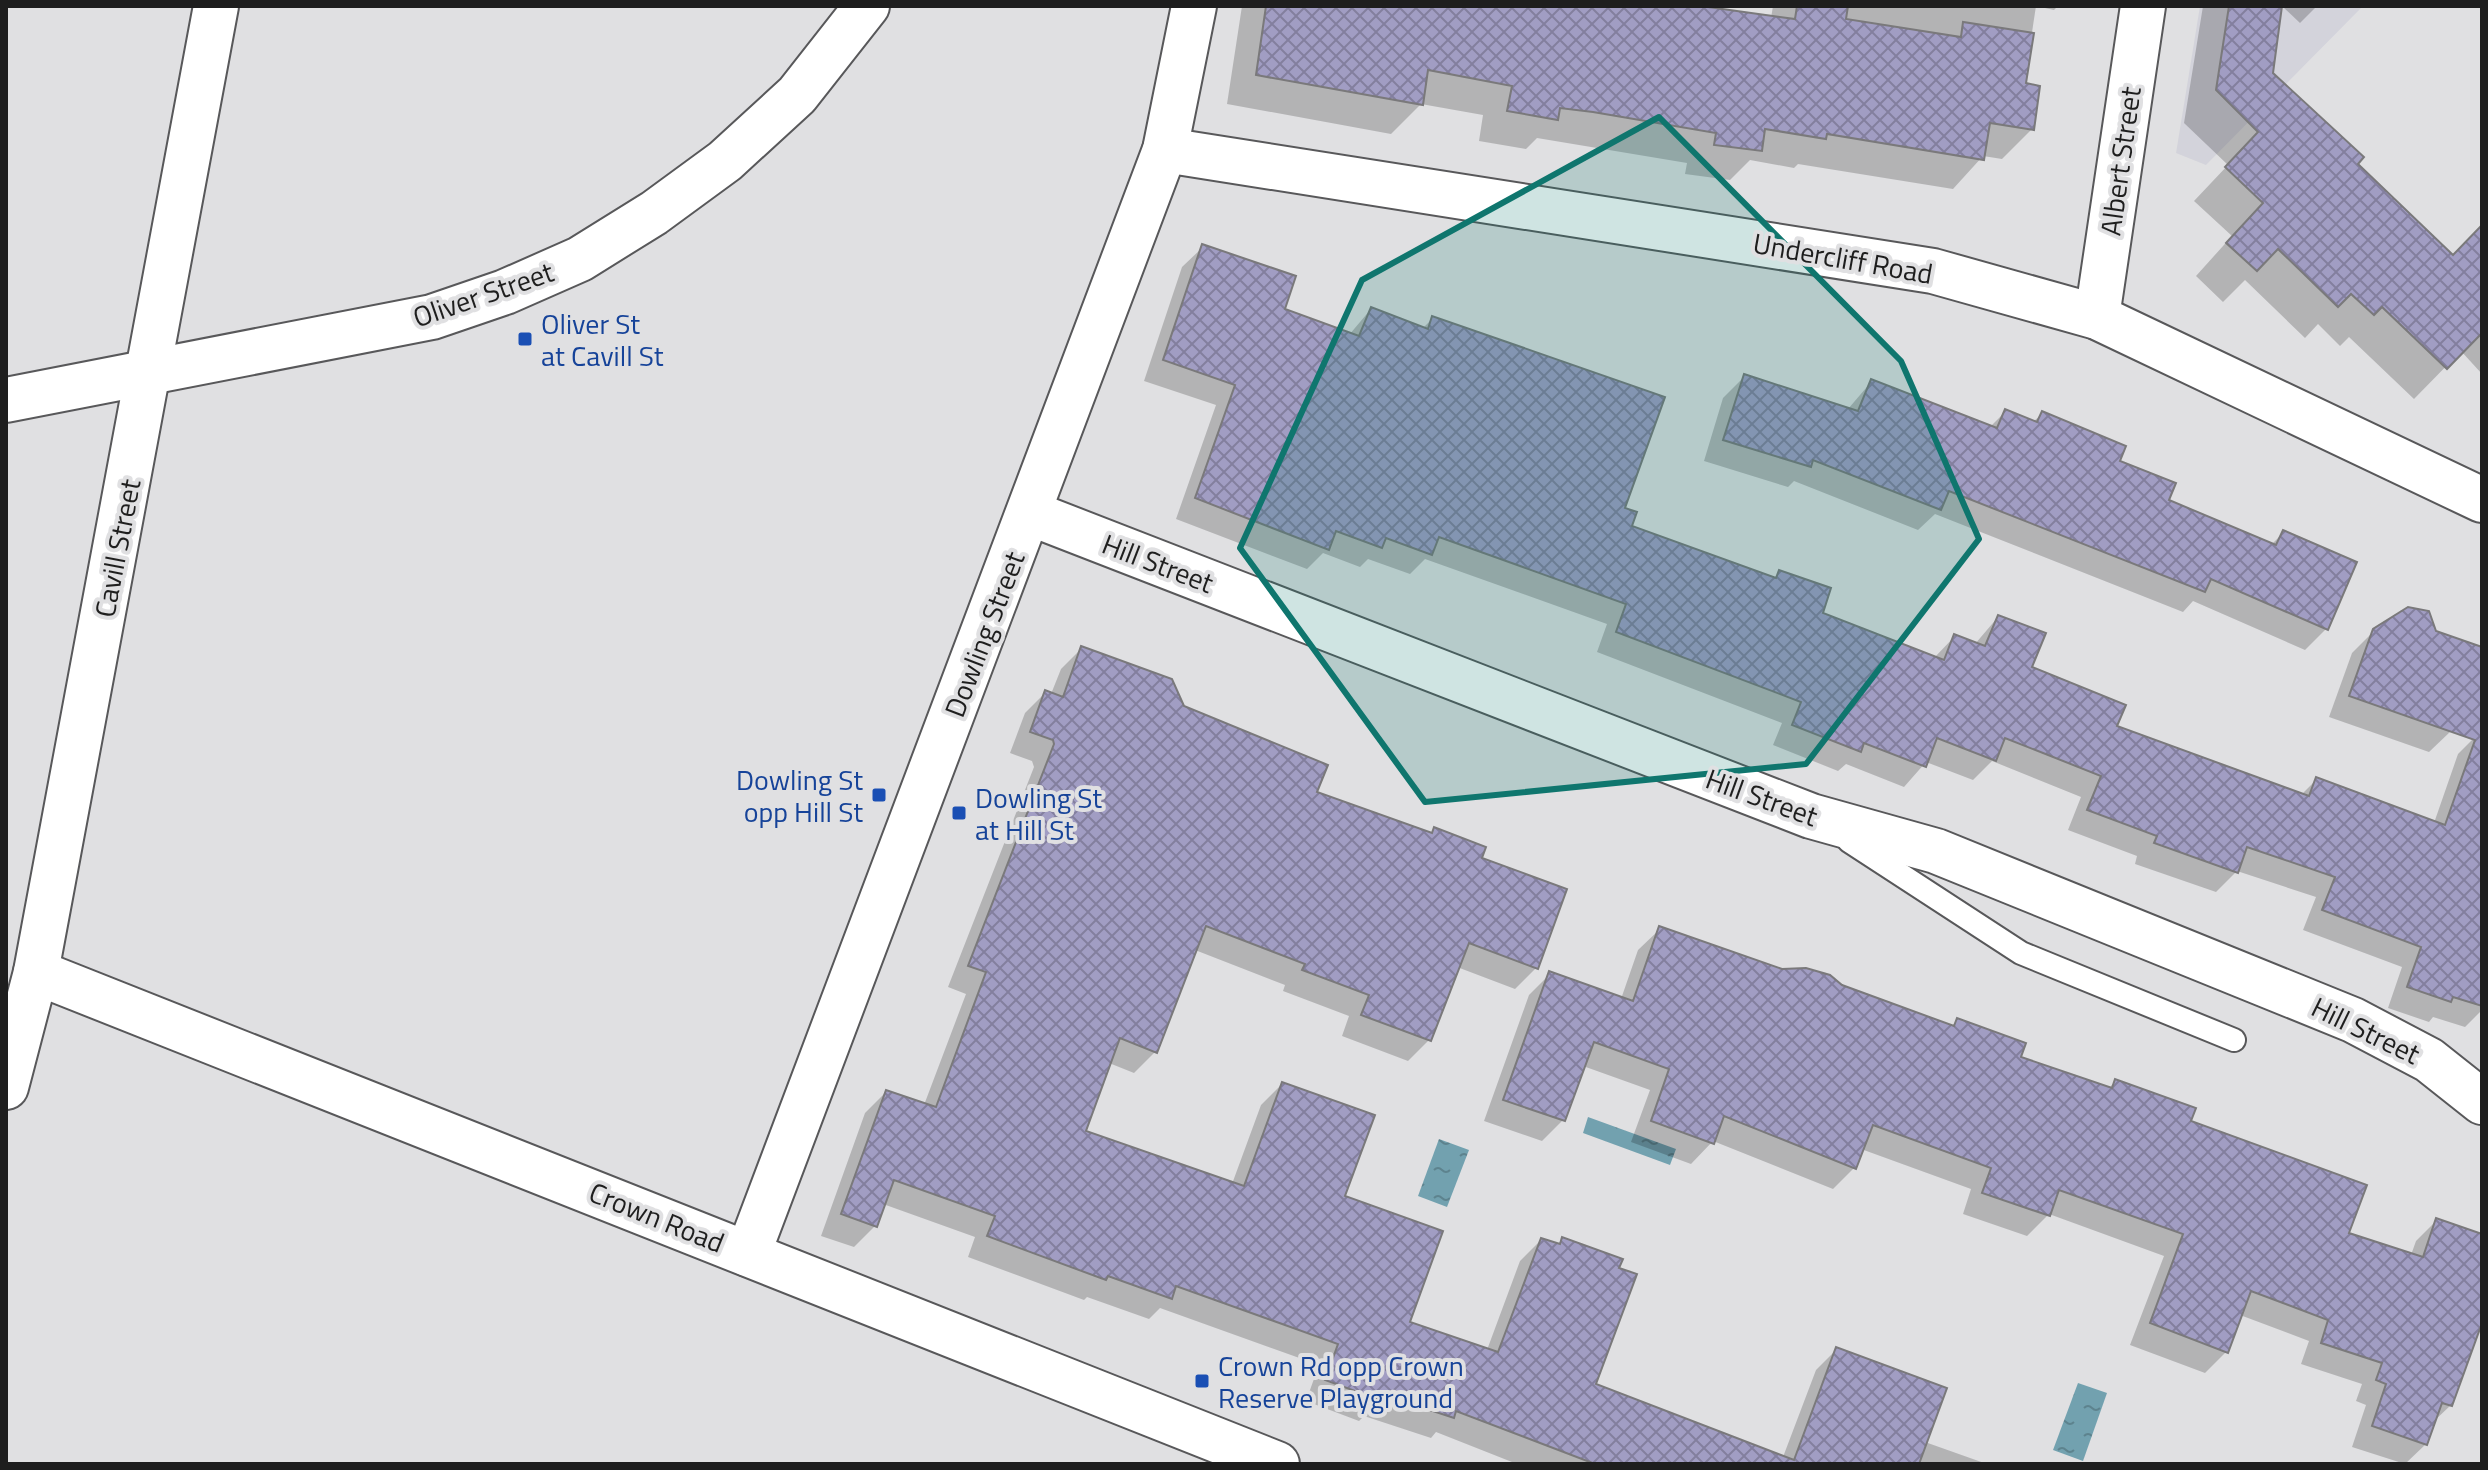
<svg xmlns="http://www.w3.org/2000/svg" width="2488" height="1470" font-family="'Titillium Web',sans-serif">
<defs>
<pattern id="water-ripples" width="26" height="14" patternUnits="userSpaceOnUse" patternTransform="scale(2)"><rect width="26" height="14" fill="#72a1af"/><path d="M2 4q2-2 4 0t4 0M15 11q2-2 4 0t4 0" fill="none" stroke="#5d838e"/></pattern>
<pattern id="building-cross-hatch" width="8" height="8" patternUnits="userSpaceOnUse" patternTransform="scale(2)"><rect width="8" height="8" fill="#a19dc3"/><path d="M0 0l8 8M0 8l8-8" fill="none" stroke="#837f9e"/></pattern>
</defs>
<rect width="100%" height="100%" fill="#e0e0e2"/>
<polygon fill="#d3d3db" points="2200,6 2363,6 2206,165 2176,153"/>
<g fill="url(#water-ripples)">
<polygon points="1588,1117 1676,1149 1670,1165 1583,1133"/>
<polygon points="1439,1139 1469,1150 1447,1207 1418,1196"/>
<polygon points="2078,1383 2107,1393 2083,1461 2053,1450"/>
</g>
<g fill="#0003">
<polygon points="1242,6 1690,6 1771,18 1773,6 2058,6 2054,10 2036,6 2024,85 2032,129 2002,159 1983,156 1953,189 1798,164 1794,168 1750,160 1730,180 1685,174 1687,163 1537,138 1526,149 1479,141 1483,115 1421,104 1391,134 1227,104"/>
<polygon points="2203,6 2280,6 2271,74 2355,164 2452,257 2482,226 2482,374 2461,351 2414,399 2349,337 2340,346 2318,324 2305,338 2245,280 2223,302 2196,276 2232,236 2194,201 2228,165 2184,123"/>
<polygon points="2282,6 2317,6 2300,23"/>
<polygon points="1203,247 1282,310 1349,335 1371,309 1422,329 1433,318 1622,509 1629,528 1773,579 1780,572 1820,615 1934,658 1955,636 1975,644 1998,617 2030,668 2114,728 2301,795 2316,780 2434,823 2458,754 2478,734 2482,735 2482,1010 2465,1027 2433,1017 2429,1022 2388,1008 2402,967 2303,930 2316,897 2237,871 2216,892 2135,864 2137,856 2068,830 2081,797 1992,761 1973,780 1926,762 1904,787 1846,764 1838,771 1773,745 1782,723 1597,652 1607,624 1425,559 1410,574 1368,559 1360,567 1323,553 1307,569 1176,519 1216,405 1144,381 1182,267"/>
<polygon points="1744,377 1848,409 1872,381 1990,427 2006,411 2033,422 2043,413 2117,462 2166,501 2271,545 2284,532 2326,629 2305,650 2193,601 2183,612 1935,514 1918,530 1794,481 1788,487 1704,461 1723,398"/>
<polygon points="2374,631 2451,731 2429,752 2329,717 2352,653"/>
<polygon points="1082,648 1314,793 1430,834 1434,830 1479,860 1536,968 1515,989 1457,967 1429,1040 1408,1061 1342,1036 1349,1016 1283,991 1285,985 1195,950 1155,1052 1134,1073 1109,1063 1083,1133 1232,1184 1261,1105 1282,1084 1408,1323 1487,1350 1520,1261 1541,1240 1557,1245 1563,1239 1594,1386 1783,1457 1816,1370 1837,1349 1925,1442 1987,1464 1517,1464 1436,1432 1431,1438 1364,1416 1359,1421 1306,1401 1319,1365 1160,1308 1149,1319 1087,1297 1084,1300 968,1257 975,1237 883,1204 875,1226 854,1247 821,1236 865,1113 886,1092 924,1105 966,994 948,987 1034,767 1032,761 1010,753 1025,713 1046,692 1051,694 1061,669"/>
<polygon points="1660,929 1951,1027 1957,1020 2019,1058 2108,1089 2116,1081 2188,1122 2347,1234 2411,1255 2416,1241 2437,1220 2482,1236 2482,1323 2451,1405 2433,1422 2426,1444 2405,1464 2352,1447 2366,1405 2356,1401 2362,1384 2301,1364 2309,1341 2240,1315 2226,1352 2205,1373 2130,1345 2164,1256 2049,1214 2027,1236 1963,1214 1971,1189 1861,1149 1854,1168 1833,1189 1713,1141 1691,1164 1631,1142 1650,1090 1583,1066 1563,1120 1542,1141 1484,1121 1529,995 1550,974 1621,999 1638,950"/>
</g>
<g fill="url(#building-cross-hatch)" stroke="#7a797b" stroke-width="2">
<polygon points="1266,6 1701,6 1795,19 1797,6 1848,6 1846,19 1961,37 1963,22 2034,33 2026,83 2040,86 2034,130 1990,123 1984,160 1827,134 1826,139 1765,129 1762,151 1714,145 1716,133 1593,112 1560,108 1558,120 1507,111 1512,86 1428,70 1423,105 1256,75"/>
<polygon points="2229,6 2282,6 2273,73 2364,157 2358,164 2453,255 2482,225 2482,333 2447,369 2382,307 2374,315 2351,294 2338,307 2278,249 2257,271 2226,243 2263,203 2225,167 2258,132 2216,90"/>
<polygon points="1202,244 1296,276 1285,309 1359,336 1371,307 1428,329 1432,316 1665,397 1625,508 1637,512 1632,526 1776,578 1779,570 1831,588 1823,613 1944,660 1954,634 1985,646 1998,615 2046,633 2032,667 2126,705 2117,726 2309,796 2316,777 2445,825 2475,740 2349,696 2373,629 2408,607 2429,611 2436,631 2482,647 2482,1006 2453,997 2451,1002 2407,987 2421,947 2322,910 2335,877 2247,847 2238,873 2154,843 2157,836 2087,810 2101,776 2005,738 1996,761 1937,738 1926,767 1864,743 1861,752 1792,725 1801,702 1616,632 1626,604 1439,537 1432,555 1386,538 1382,548 1336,531 1329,550 1195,498 1235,385 1163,360"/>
<polygon points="1744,374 1858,411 1871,379 1997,428 2005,409 2037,422 2042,411 2126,446 2120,461 2176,483 2169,500 2276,545 2283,530 2357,562 2328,630 2211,579 2205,592 1949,491 1941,510 1813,460 1811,467 1723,440"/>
<polygon points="1081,646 1172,679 1184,706 1328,765 1317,792 1432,833 1434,827 1486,847 1482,858 1567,889 1538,969 1469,943 1431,1041 1361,1015 1369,995 1302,970 1305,964 1206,926 1157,1053 1120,1038 1086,1131 1244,1186 1282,1082 1375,1115 1345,1196 1443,1231 1410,1322 1498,1352 1541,1238 1560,1244 1562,1237 1623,1259 1619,1268 1637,1274 1596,1384 1794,1460 1836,1347 1947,1388 1919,1464 1595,1464 1456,1411 1454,1418 1384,1395 1382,1401 1325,1380 1338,1344 1176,1286 1172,1299 1108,1276 1106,1280 987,1236 995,1216 894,1180 877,1227 841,1214 886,1090 936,1107 986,972 968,966 1054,744 1053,740 1030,732 1045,690 1063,697"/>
<polygon points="1659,926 1782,969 1806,968 1830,975 1842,985 1954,1026 1957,1018 2026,1043 2021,1057 2112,1088 2115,1079 2196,1108 2191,1121 2367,1185 2349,1233 2423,1257 2436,1218 2482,1234 2482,1323 2452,1406 2442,1403 2427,1445 2372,1426 2386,1384 2376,1380 2382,1363 2321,1343 2328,1320 2251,1291 2228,1353 2150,1323 2183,1234 2059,1190 2050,1216 1982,1193 1991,1168 1873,1125 1856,1169 1724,1116 1714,1144 1651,1121 1669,1069 1594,1042 1565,1121 1503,1100 1549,971 1633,1001"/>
</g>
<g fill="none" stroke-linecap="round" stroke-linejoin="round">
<g stroke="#58585a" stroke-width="26">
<polyline id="lane" points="1849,841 2021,953 2234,1040"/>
</g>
<g stroke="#58585a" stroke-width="48">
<g id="street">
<polyline points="1165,150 1933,271 2097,317 2482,500"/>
<polyline points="2097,317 2143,6"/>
<polyline points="1030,513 1811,816 1936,851 2353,1020 2429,1060 2482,1102"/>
<polyline points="36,972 1277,1464"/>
<polyline points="748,1254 1165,150 1194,6"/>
</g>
</g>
<g stroke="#58585a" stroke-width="48">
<g id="secondary">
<polyline points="6,400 432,317 505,292 580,259 654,213 725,161 797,95 867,6"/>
<polyline points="6,1087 36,972 216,6"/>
</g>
</g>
<use href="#lane" stroke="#fff" stroke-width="22"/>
<use href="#street" stroke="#fff" stroke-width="44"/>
<use href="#secondary" stroke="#fff" stroke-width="44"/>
</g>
<path fill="#0f766e" fill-opacity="0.2" stroke="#0f766e" stroke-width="6" stroke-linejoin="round" d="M1659 117 1901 361 1979 539 1806 764 1425 802 1240 548 1362 280Z"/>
<g fill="#1a4fb4" stroke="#e0e0e2" stroke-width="3">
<rect x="517" y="331" width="16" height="16" rx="4"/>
<rect x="871" y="787" width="16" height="16" rx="4"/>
<rect x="951" y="805" width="16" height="16" rx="4"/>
<rect x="1194" y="1373" width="16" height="16" rx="4"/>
</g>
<g text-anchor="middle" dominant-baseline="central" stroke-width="8" stroke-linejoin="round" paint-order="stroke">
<g font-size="28" fill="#1e1e1e" stroke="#e0e0e2">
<text transform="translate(2120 161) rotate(-82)">Albert Street</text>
<text transform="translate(1843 258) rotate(10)">Undercliff Road</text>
<text transform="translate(483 294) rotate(-19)">Oliver Street</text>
<text transform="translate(117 548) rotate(-79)">Cavill Street</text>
<text transform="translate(1158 563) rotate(21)">Hill Street</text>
<text transform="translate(984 634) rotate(-69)">Dowling Street</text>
<text transform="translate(1762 797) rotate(20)">Hill Street</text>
<text transform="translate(2366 1030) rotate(26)">Hill Street</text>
<text transform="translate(657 1217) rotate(22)">Crown Road</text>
</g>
<g font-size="28" fill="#164399" stroke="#e0e0e2" text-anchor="start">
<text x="541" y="323">Oliver St<tspan x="541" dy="32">at Cavill St</tspan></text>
<text x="863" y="779" text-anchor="end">Dowling St<tspan x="863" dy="32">opp Hill St</tspan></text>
<text x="975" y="797">Dowling St<tspan x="975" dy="32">at Hill St</tspan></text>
<text x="1218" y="1365">Crown Rd opp Crown<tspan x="1218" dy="32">Reserve Playground</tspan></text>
</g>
</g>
<rect width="2488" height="1470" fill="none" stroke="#1e1e1e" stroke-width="16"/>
</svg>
